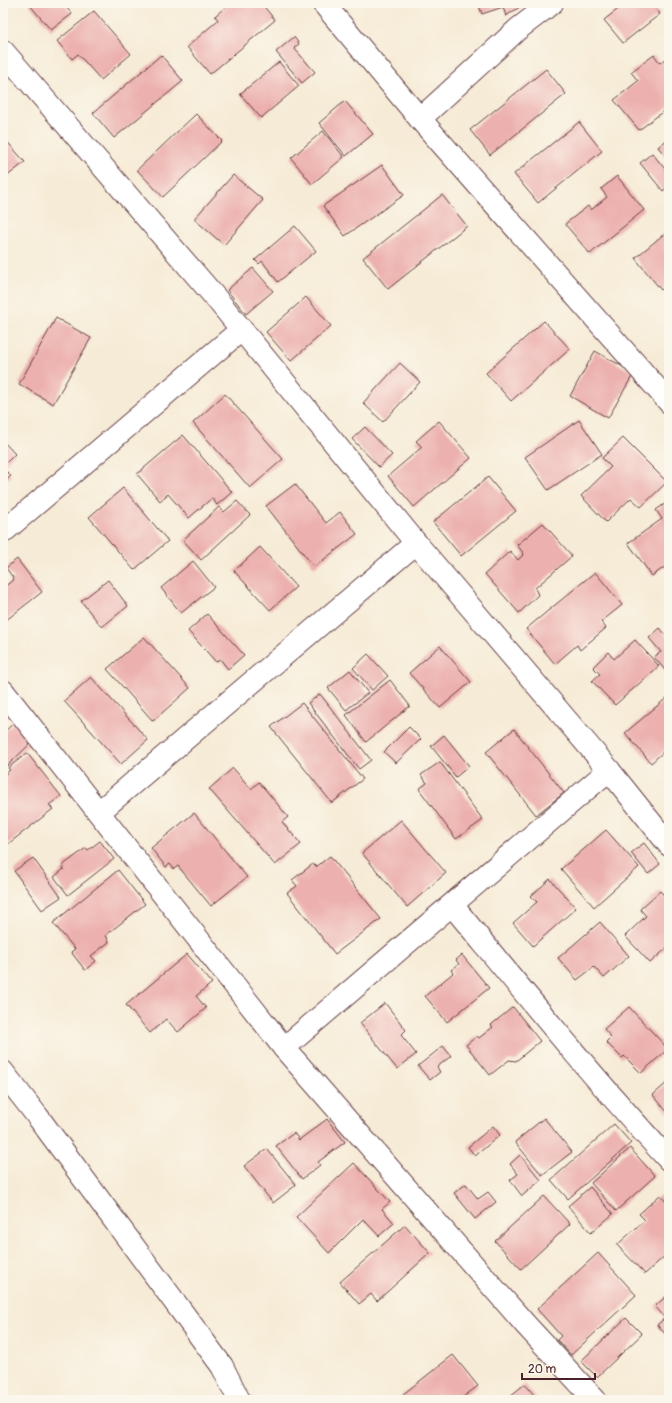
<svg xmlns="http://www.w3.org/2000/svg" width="672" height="1403" font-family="Pangolin,sans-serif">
<rect width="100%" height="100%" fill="#fbf7ec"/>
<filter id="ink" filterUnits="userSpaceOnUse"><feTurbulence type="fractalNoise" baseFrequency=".025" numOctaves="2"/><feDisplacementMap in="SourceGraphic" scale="8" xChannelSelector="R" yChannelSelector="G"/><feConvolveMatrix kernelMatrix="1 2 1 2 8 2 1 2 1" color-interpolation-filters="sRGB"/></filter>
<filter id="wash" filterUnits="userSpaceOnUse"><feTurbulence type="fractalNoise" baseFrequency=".012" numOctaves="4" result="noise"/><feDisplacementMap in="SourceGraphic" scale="16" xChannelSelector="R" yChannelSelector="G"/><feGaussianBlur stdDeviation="0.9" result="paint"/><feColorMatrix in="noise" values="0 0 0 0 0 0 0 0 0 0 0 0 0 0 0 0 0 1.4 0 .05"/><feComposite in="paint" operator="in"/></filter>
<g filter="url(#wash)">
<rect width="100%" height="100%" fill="#f6ebd6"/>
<g id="blocks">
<g fill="#ecb0ae">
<polygon points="28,3 71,3 66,7 72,14 51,30"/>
<polygon points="230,3 261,3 275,20 210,74 187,47 218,20 215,16"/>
<polygon points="478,3 526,3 506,16 503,7 482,14"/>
<polygon points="626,3 651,3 660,14 623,43 604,20"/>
<polygon points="94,11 131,54 101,80 78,54 72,59 57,41"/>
<polygon points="294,37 299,44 294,48 315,72 302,83 276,52"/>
<polygon points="161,55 183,81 114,138 93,113"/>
<polygon points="654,55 660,63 666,59 669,63 669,107 639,130 614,100 638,81 631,72"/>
<polygon points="279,62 299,86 261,118 240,94"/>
<polygon points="546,69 566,94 490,155 470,130"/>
<polygon points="345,101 373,134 346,156 319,123"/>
<polygon points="196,114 222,141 163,197 137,170"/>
<polygon points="579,122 602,151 538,203 514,174"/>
<polygon points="323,131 344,157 312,184 291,158"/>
<polygon points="3,137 25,162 6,177 3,173"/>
<polygon points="669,138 669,160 658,147"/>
<polygon points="652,153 669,174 669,186 663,191 640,163"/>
<polygon points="382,165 404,195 345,236 323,206"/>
<polygon points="233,175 263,200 224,245 194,219"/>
<polygon points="617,176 644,210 590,254 565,224 588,206 591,210 607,197 601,189"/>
<polygon points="442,195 467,226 388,289 363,258"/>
<polygon points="295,226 316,251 278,282 262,261 259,264 255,260"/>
<polygon points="669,230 669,283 661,290 635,258"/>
<polygon points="253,268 273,291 246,314 227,290"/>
<polygon points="306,297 331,326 291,361 266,332"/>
<polygon points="56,318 91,338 53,404 19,384"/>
<polygon points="544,321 570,349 511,401 486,373"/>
<polygon points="595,351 634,373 608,418 570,396"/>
<polygon points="400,363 420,382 383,422 363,403"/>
<polygon points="225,394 283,459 250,488 193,423"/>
<polygon points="579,420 602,454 548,490 525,457"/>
<polygon points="439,421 471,458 414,507 388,476 422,447 416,441"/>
<polygon points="365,427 392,455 379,467 352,439"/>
<polygon points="183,435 232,492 217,505 212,498 189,518 168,494 160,501 137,474"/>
<polygon points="623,438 667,482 641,507 631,498 606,522 581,496 611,467 602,458"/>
<polygon points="3,441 15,454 3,466"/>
<polygon points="3,468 11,476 3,483"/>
<polygon points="488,477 516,511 461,556 433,522"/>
<polygon points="295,484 326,523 340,512 357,534 314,567 266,506"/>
<polygon points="123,488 168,541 134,570 89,517"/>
<polygon points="237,501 250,515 201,560 183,540 219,507 224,512"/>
<polygon points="666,503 669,506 669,564 652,576 628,543 662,519 656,510"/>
<polygon points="543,523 572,556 535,588 538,595 519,613 485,574 510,551 518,560 524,554 517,545"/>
<polygon points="260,547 296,587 270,610 234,571"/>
<polygon points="17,559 42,592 5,621 3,618 3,588 14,579 6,568"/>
<polygon points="193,561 214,587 181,613 161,588"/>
<polygon points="595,572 622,605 601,622 606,628 580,650 577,645 555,664 526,629"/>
<polygon points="108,580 128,606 102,627 81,601"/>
<polygon points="207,614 244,655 228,669 220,659 216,662 188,631"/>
<polygon points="660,628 669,639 669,675 654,657 661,652 649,638"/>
<polygon points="144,637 190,688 153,721 107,669"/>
<polygon points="635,640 659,666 615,705 592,681 600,674 593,667 608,652 614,659"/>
<polygon points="440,646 471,682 440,708 409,673"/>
<polygon points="368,654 388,676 372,690 353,668"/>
<polygon points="350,670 368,693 346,710 328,688"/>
<polygon points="91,677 148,740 121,764 64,701"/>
<polygon points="390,680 410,706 366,742 346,715"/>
<polygon points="320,694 371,760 359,769 308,703"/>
<polygon points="669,696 669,747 651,763 625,733"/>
<polygon points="302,703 363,779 332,803 271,727"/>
<polygon points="16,721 34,740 4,769 3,767 3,733"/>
<polygon points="409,727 421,739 396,763 384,752"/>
<polygon points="514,729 564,793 536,815 486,752"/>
<polygon points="444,735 469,766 456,777 431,746"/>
<polygon points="27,753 61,796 49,805 53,809 3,848 3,776 10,770 8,768"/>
<polygon points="440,762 483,820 456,839 419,789 427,783 421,775"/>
<polygon points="233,768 251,789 259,782 288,817 282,822 301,844 275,865 209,789"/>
<polygon points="194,813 247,877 211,906 178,866 174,869 170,864 166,867 151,848"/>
<polygon points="401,820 446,873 407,907 362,853"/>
<polygon points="606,830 639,867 594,907 561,869"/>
<polygon points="100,841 114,859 68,895 54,877 64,869 62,866 86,848 88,850"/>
<polygon points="644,843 660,864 648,874 631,853"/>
<polygon points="330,856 381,919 335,954 287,893 297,886 292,880 313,864 316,867"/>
<polygon points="33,858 61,897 42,910 14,871"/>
<polygon points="118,870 145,904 106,935 109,942 91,956 96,961 85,970 71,952 75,949 53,923"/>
<polygon points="550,879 576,908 533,946 513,923 537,902 531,896"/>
<polygon points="660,891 669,900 669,946 650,963 625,936 646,916 640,909"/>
<polygon points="600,922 629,956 604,978 594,967 577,980 558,958"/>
<polygon points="187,954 212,983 196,996 206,1008 178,1032 166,1019 150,1033 126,1005"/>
<polygon points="462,955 489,988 447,1022 425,996 453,973 451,970 459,964 456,960"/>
<polygon points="385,1003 406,1030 401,1035 416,1054 397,1069 360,1023"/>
<polygon points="513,1007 540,1041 516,1061 509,1060 490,1075 466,1045 477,1036 479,1038 493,1027 491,1025"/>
<polygon points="629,1007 668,1049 641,1073 624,1056 622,1058 606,1042 611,1037 604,1029"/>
<polygon points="443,1046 451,1056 437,1067 440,1072 430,1080 418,1066"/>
<polygon points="669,1081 669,1114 653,1095"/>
<polygon points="544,1118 572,1152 542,1175 515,1142"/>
<polygon points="327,1119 345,1142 318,1162 320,1165 302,1179 276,1146 294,1133 299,1140"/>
<polygon points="614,1124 631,1143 568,1199 551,1180"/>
<polygon points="493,1126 500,1135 475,1156 468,1147"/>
<polygon points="630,1148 655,1176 616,1211 591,1183"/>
<polygon points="267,1149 296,1185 273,1203 244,1166"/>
<polygon points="520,1155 541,1180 522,1196 510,1180 518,1174 510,1164"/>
<polygon points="354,1163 390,1202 382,1209 394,1223 379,1236 363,1219 329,1253 296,1217"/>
<polygon points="466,1184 478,1199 488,1192 496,1202 475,1219 454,1193"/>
<polygon points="590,1187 613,1214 591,1233 568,1206"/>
<polygon points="660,1195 669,1205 669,1252 645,1274 617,1245 645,1220 639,1214"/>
<polygon points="544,1196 570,1224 521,1269 495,1241"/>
<polygon points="405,1225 430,1253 377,1301 371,1294 359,1304 340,1282"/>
<polygon points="598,1253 636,1295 571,1355 557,1340 561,1336 537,1309"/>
<polygon points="669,1294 669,1338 657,1325 665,1318 655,1306"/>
<polygon points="626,1318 642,1334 597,1377 581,1361"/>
<polygon points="453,1355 478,1386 459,1400 406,1400 402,1395"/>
<polygon points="525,1384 538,1400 505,1400"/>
</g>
</g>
</g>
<g filter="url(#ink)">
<use href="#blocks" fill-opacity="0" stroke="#643e45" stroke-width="1"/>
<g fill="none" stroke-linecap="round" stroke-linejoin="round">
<g stroke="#643e45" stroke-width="24">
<g id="minor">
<polyline points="323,3 420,119 669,402"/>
<polyline points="3,51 215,297 416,543 609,770 669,845"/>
<polyline points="420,119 518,29 552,3"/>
<polyline points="3,532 241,330"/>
<polyline points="3,691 284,1048 525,1324 595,1400"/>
<polyline points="99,812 416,543"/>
<path d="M452 905C523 991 593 1078 669 1160"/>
<polyline points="284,1048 609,770"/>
<polyline points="3,1072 38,1117 222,1366 239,1400"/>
</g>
</g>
<use href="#minor" stroke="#fff" stroke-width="22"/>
</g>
</g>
<rect width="672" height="1403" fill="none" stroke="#fbf7ec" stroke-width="16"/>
<path d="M522 1373v6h73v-6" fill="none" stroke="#4a1f2b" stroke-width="2"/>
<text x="528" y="1373" font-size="12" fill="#4a1f2b" stroke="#fbf7ec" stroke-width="3" paint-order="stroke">20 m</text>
</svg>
